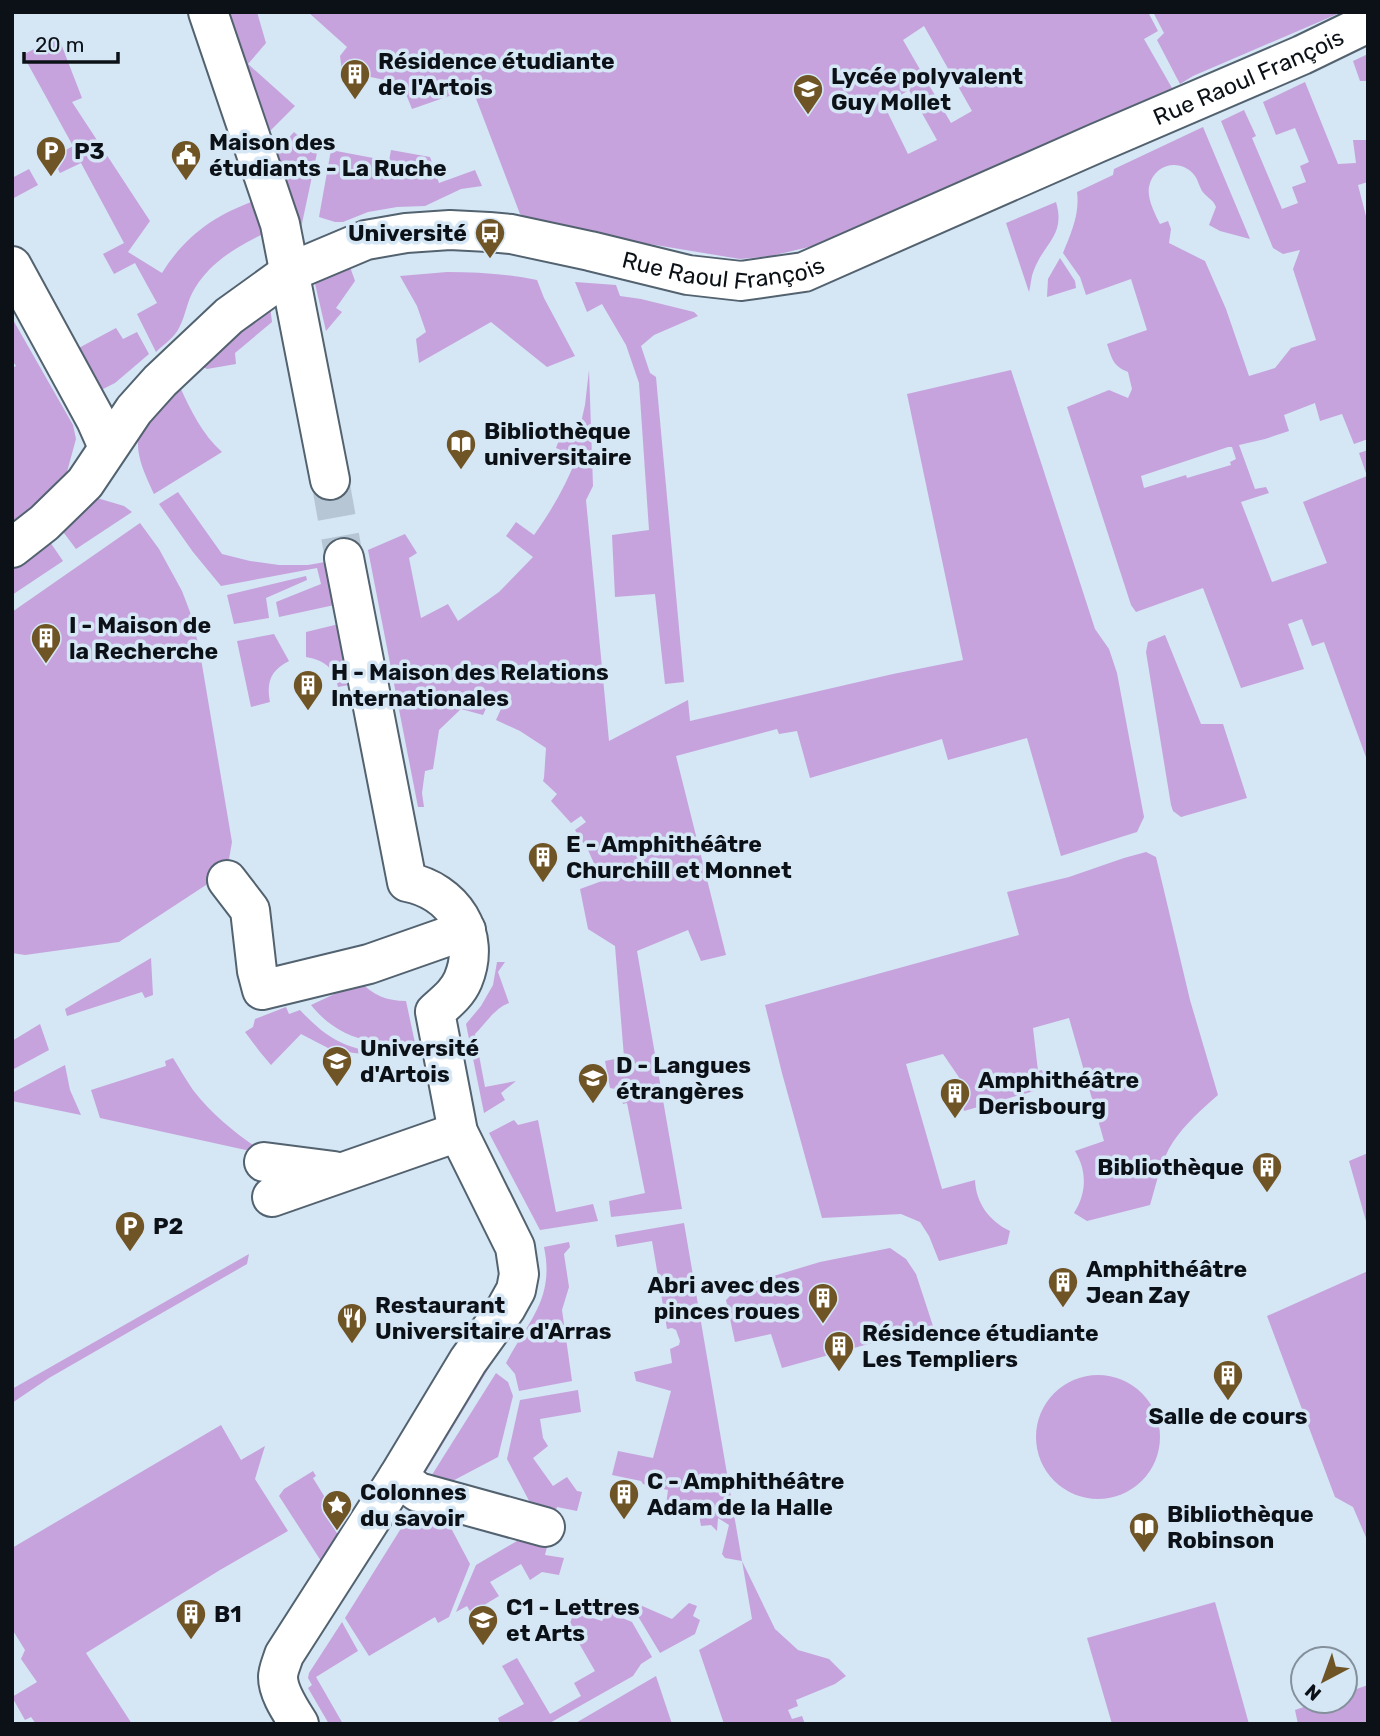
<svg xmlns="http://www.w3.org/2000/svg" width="1380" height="1736" font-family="Rubik,sans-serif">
<rect width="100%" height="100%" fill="#d5e6f5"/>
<g fill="#c6a3dc" fill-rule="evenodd">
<polygon points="221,12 257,12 266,43 248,64 295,106 262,139"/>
<path d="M308 12H1148L1158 31 1144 39 1172 88 813 246 771 256 740 259 607 237 536 221 520 214 472 88 412 109 404 89V84L342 71 340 56 347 47ZM924 26 972 111 951 123 903 40ZM909 90 937 140 908 154 884 105Z"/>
<polygon points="1153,12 1342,12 1193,76 1180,84 1157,40 1164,33"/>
<path d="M58 36 82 98 72 102 150 221 128 252 162 273C185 236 215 215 254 201L263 234C236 247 211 262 195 288 187 300 186 315 179 328 175 337 163 345 156 352L137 314 157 303 135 263 114 274 103 254 124 243 81 163 60 173 52 158 73 146 23 55Z"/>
<polygon points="1368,54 1368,81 1360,81 1353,61"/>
<path d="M1305 82 1338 164 1356 163 1353 140H1368V182L1358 185 1368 224V439L1354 444 1342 414 1320 421 1315 403 1284 415 1289 431 1265 439 1239 445 1255 489 1266 487 1269 493 1241 502 1272 582 1327 563 1303 502 1367 476 1359 453 1368 450 1367 760 1324 642 1312 646 1302 619 1288 624 1304 669 1241 688 1203 588 1136 612 1131 605 1067 407 1109 390 1128 398 1132 389 1128 372C1113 366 1112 359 1107 344L1147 330 1131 279 1086 295 1080 277 1063 253C1071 233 1080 214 1077 192L1113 175 1114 169 1203 127 1250 239 1220 231 1209 225 1216 207C1213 199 1207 198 1202 191 1199 186 1198 180 1195 176 1181 157 1153 164 1149 187 1147 199 1155 214 1160 224L1168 221 1171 229 1169 243 1205 261 1226 309 1249 376 1275 368 1291 348 1316 340 1293 269 1300 250 1283 254 1273 248 1221 121 1244 110 1256 136 1252 138 1282 209 1298 203 1292 187 1306 182 1300 166 1309 162 1295 128 1276 135 1263 102ZM1228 447H1232L1236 459 1230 462 1231 465 1187 478 1186 475 1144 488 1141 476Z"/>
<polygon points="294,132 317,153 301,228 293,230 269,160"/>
<polygon points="331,150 389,161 391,150 430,157 439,183 475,170 482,186 461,189 425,206 397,207 368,212 343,222 335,222 319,217"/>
<polygon points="29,169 38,185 12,199 12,178"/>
<path d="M1056 202C1066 235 1044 243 1034 270 1031 276 1031 285 1029 292L1006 223Z"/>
<polygon points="1060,258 1075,281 1076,288 1047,297 1048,279"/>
<polygon points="349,264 355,281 336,308 342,312 326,331 314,279"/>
<path d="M447 272C478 272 507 274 537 280L544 298 575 356 547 367 491 322 419 363 416 339 426 332 417 306 400 276Z"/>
<polygon points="575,282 616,285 620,296 641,299 694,312 698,316 654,335 641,346 650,373 656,377 684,682 665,684 655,594 615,597 612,535 649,530 639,383 626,345 602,304 587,312"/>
<polygon points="270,306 272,322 235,353 236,364 207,369 200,365"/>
<polygon points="12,318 73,425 76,439 65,479 12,531 12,368 16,366 12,360"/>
<polygon points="116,328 123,339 137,332 149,354 115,383 99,391 75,350"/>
<path d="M589 370 593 486 586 500 609 741 688 700 690 721 893 674 963 660 907 394 1011 370 1095 629 1109 649 1117 673 1144 817 1137 832 1061 856 1027 738 948 760 942 739 810 778 797 731 779 734 777 729 676 756 726 955 701 961 688 930 637 951 682 1209 611 1217 609 1201 645 1193 627 1103 623 1104 620 1095 615 1089 610 1088 605 1061 624 1057 615 946 588 929 580 889 602 881 588 850 575 830 586 822 581 816 571 823 551 801 557 794 543 781 544 778 546 748 520 731 496 720 501 709 488 704 483 715 461 709 439 730 433 769 425 771 422 793 424 807H418L368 550 405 534 417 553 409 558 421 618 448 604 458 621 499 592 533 557 506 536 516 522 534 535C552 510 566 485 577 457L556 448 561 435 577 440 585 405Z"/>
<path d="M180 387C191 411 202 434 222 452L154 494C145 474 131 448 142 426 146 417 172 395 180 387Z"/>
<polygon points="178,492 222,554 250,561 279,565 308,565 331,561 339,604 279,617 276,602 321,584 317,568 221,586 193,552 159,504"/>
<polygon points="97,498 124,506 132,512 76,549 61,529"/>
<polygon points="140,523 159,549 182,591 190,612 199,647 232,842 229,859 206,885 119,942 25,955 12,953 12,612"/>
<polygon points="48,539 63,561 12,595 12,568"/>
<polygon points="306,576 307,580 266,598 269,618 234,624 227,595"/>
<path d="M343 623 354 684 338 687C333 667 326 661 306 657V632Z"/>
<path d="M274 634 289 661C271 670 266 682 270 702L251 707 237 641Z"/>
<polygon points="1165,635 1201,724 1223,724 1247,798 1181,817 1173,811 1171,805 1146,652 1148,642"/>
<path d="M1146 852 1156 857 1190 1000 1218 1095C1202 1109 1185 1124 1173 1142 1161 1160 1156 1185 1150 1205L1087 1221 1074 1213C1087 1193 1087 1171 1075 1151L1104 1141 1069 1018 1033 1028 1038 1071 1042 1070 1048 1087 964 1111 960 1094 967 1089 943 1054 906 1064 942 1189 975 1180C976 1203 989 1221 1010 1231L1007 1244 939 1261 929 1236 920 1222 901 1214 822 1218 782 1073 765 1005 1019 935 1007 892 1069 877 1124 858Z"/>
<polygon points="151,958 153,995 145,998 142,992 67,1016 65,1009"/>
<path d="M497 962H505L498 972 509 1003C495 1008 486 1023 475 1034L485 1087 516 1081 501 1093 505 1100 484 1113 466 1024 481 1006 493 985Z"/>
<path d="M360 982C374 995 386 1001 406 1001L415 1043 374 1044 373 1041C348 1038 327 1025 311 1005Z"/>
<path d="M286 1007 289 1014 300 1010C324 1035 339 1046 374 1052V1055L354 1053 328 1048 301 1034 271 1065 260 1052 245 1032 253 1027 255 1019Z"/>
<polygon points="40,1024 49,1050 12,1070 12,1041"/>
<path d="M173 1058C180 1069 186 1080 193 1090 214 1117 240 1137 268 1155L100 1118 91 1090 166 1066 165 1061Z"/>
<polygon points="65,1065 70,1090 81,1115 12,1101 12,1093"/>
<polygon points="514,1120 518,1125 538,1120 556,1212 593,1204 598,1221 540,1230 489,1133"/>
<polygon points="1368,1153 1368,1228 1349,1161"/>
<polygon points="684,1223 742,1561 775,1629 798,1650 829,1659 846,1676 835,1684 796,1700 798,1706 788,1710 792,1719 802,1716 805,1724 724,1724 699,1650 752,1619 742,1561 725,1558 722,1554 729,1525 718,1518 717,1531 711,1525 701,1526 698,1510 666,1505 668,1490 643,1484 641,1481 612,1475 618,1451 653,1458 671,1391 636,1381 634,1372 672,1363 670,1349 679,1345 680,1341 676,1330 672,1328 667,1329 652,1241 617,1247 615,1235"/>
<path d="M569 1242 570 1247 564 1254 569 1287 562 1310 572 1381 519 1391 515 1374 506 1363C528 1321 555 1299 544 1247Z"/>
<polygon points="890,1248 906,1259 916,1274 933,1326 782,1368 771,1334 735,1342 726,1300 740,1286 820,1262"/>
<polygon points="249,1254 247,1264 49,1378 12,1403 12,1389"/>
<polygon points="1368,1271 1368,1542 1353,1507 1335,1497 1267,1316"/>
<polygon points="487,1364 490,1366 424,1475 418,1476"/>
<polygon points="496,1373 508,1382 513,1396 498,1457 443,1486 430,1478"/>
<circle cx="1098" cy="1437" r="62"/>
<polygon points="578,1390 581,1412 540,1419 543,1438 548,1446 533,1458 553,1486 567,1477 577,1491 582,1492 577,1511 557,1507 554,1516 535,1512 507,1459 520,1400"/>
<polygon points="221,1425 241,1460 265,1446 255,1479 288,1531 220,1570 86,1653 132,1724 36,1724 31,1717 25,1720 12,1697 37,1682 21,1659 25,1650 12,1629 12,1548"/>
<polygon points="313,1471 316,1476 313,1478 329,1504 334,1502 350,1527 325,1563 321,1561 279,1496 284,1489"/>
<polygon points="415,1506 443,1513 470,1564 449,1617 438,1623 435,1617 369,1656 345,1618"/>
<polygon points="529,1534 549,1539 545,1555 564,1558 559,1575 542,1572 530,1580 521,1564 490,1582 499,1596 471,1613 467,1606 456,1612 476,1565"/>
<polygon points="1215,1602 1249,1724 1112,1724 1087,1638"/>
<polygon points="689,1603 697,1606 693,1616 700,1620 695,1634 660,1653 636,1613 640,1605 672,1619"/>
<polygon points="574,1612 602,1621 608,1612 632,1622 652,1657 641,1664 633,1676 548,1724 500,1724 498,1718 524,1704 502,1666 517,1658 550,1714 581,1696 574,1683 595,1671 569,1626"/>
<polygon points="342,1622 358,1651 316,1677 343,1724 329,1724 308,1688 312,1685 308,1678 309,1673"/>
<polygon points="656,1676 672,1724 574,1724"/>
<polygon points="1368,1685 1368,1724 1298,1724 1295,1710 1321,1701 1345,1701 1345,1693"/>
</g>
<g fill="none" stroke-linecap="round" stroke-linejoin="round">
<polyline stroke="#b7c6d4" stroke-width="38" stroke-dasharray="38 19" stroke-linecap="butt" points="330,480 344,558"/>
<g stroke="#53626f" stroke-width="42">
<g id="minor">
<polyline points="208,12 280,224 330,480"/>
<polyline points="12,266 96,420 108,447"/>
<path id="s1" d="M12 548 44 523 85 483 134 410 160 381 229 316 290 272 366 240 406 233 450 230 489 232 511 234 590 251 688 275 741 281 804 272 1097 143 1302 55 1368 23"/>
<polyline points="227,880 250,910 257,971 262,990 369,964 466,930"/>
<polyline points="264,1162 334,1171"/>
<polyline points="272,1197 458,1132"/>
<polyline points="398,1477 418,1492 545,1527"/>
<path d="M299 1724C291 1711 278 1693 278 1677 278 1670 282 1662 284 1655L398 1477 468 1361 506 1308 516 1290 519 1274 515 1247 458 1132 435 1012C446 1002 457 994 463 980 482 934 453 891 407 882L344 558"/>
</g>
</g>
<use href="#minor" stroke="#fff" stroke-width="38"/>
</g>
<defs>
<g id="building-pin" transform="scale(1.575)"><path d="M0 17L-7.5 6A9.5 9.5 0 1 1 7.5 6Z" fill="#6f5426" stroke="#d5e6f5"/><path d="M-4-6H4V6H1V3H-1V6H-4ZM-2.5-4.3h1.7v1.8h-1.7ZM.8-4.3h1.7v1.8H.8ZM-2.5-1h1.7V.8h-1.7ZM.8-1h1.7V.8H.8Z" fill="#fff"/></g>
<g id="school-pin" transform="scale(1.575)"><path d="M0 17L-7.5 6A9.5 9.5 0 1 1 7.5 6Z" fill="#6f5426" stroke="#d5e6f5"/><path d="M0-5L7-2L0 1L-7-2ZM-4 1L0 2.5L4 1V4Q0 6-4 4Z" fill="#fff"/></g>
<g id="parking-pin" transform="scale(1.575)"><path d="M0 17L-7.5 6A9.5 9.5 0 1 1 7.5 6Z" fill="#6f5426" stroke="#d5e6f5"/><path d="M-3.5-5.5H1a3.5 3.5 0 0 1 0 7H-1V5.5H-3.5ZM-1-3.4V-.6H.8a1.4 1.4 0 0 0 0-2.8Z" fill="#fff"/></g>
<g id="civic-pin" transform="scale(1.575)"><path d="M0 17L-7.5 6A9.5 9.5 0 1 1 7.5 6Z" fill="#6f5426" stroke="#d5e6f5"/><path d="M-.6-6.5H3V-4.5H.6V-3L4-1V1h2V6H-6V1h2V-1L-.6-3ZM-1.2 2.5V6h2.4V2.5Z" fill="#fff"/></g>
<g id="bus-pin" transform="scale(1.575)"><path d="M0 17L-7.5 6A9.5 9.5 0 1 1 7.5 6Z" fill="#6f5426" stroke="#d5e6f5"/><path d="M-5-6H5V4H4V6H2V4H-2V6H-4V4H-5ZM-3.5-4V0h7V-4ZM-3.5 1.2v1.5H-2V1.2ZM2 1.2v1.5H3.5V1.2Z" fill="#fff"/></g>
<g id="library-pin" transform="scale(1.575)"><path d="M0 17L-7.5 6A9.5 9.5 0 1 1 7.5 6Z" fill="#6f5426" stroke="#d5e6f5"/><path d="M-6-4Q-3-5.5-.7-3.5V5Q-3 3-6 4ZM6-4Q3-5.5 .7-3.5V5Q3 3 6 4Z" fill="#fff"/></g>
<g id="university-pin" transform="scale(1.575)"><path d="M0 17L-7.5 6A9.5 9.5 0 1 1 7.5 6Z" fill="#6f5426" stroke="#d5e6f5"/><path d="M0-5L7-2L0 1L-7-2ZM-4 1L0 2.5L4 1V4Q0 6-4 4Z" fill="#fff"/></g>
<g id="restaurant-pin" transform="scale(1.575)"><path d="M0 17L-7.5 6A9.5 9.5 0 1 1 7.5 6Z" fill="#6f5426" stroke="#d5e6f5"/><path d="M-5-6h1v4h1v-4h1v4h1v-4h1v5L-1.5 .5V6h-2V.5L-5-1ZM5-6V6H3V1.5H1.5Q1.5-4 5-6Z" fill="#fff"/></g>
<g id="sight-pin" transform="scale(1.575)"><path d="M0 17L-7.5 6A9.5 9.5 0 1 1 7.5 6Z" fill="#6f5426" stroke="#d5e6f5"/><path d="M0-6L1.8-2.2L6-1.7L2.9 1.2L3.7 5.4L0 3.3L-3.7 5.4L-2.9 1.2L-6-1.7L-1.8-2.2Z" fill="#fff"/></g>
</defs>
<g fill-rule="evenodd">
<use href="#building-pin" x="355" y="74"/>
<use href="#school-pin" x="808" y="89"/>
<use href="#parking-pin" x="51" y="151"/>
<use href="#civic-pin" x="186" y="155"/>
<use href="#bus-pin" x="490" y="233"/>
<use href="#library-pin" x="461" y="444"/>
<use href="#building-pin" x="46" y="638"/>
<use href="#building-pin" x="308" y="685"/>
<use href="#building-pin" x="543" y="857"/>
<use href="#university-pin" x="337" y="1061"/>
<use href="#university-pin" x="593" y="1078"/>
<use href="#building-pin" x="955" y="1093"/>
<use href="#building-pin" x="1267" y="1167"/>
<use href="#parking-pin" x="130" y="1226"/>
<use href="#building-pin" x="1063" y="1282"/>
<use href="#building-pin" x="823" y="1298"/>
<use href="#restaurant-pin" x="352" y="1318"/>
<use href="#building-pin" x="839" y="1346"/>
<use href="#building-pin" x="1228" y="1375"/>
<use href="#building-pin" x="624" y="1494"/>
<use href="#sight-pin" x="337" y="1505"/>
<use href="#library-pin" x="1144" y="1527"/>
<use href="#building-pin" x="191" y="1614"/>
<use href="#university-pin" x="483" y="1620"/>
</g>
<g text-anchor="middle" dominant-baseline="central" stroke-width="7" stroke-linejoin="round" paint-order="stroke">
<g font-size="23" font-weight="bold" fill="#0b1116" stroke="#d5e6f5" text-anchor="start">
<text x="378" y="61">Résidence étudiante<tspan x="378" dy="26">de l'Artois</tspan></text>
<text x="831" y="76">Lycée polyvalent<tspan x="831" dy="26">Guy Mollet</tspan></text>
<text x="209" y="142">Maison des<tspan x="209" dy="26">étudiants - La Ruche</tspan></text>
<text x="74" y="151">P3</text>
<text x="467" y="233" text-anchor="end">Université</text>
<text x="484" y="431">Bibliothèque<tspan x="484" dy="26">universitaire</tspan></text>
<text x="69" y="625">I - Maison de<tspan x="69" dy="26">la Recherche</tspan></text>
<text x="331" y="672">H - Maison des Relations<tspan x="331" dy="26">Internationales</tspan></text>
<text x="566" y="844">E - Amphithéâtre<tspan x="566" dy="26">Churchill et Monnet</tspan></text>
<text x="360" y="1048">Université<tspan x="360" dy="26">d'Artois</tspan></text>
<text x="616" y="1065">D - Langues<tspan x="616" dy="26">étrangères</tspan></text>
<text x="978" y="1080">Amphithéâtre<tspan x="978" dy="26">Derisbourg</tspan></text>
<text x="1244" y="1167" text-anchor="end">Bibliothèque</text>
<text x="153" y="1226">P2</text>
<text x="1086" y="1269">Amphithéâtre<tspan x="1086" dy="26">Jean Zay</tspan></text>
<text x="800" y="1285" text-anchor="end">Abri avec des<tspan x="800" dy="26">pinces roues</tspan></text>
<text x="375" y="1305">Restaurant<tspan x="375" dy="26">Universitaire d'Arras</tspan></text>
<text x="862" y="1333">Résidence étudiante<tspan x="862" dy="26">Les Templiers</tspan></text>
<text x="1228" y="1416" text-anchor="middle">Salle de cours</text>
<text x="647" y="1481">C - Amphithéâtre<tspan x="647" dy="26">Adam de la Halle</tspan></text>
<text x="360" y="1492">Colonnes<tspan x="360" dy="26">du savoir</tspan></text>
<text x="1167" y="1514">Bibliothèque<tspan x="1167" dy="26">Robinson</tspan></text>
<text x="506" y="1607">C1 - Lettres<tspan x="506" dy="26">et Arts</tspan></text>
<text x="214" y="1614">B1</text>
</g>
<g font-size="23" fill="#0b1116" stroke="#d5e6f5">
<text stroke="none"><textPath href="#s1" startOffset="1407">Rue Raoul François</textPath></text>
<text stroke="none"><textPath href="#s1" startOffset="840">Rue Raoul François</textPath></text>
</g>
</g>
<rect width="1380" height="1736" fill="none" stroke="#0b1116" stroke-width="28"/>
<g transform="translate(1324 1680) rotate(221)"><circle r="33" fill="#d5e6f5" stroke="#84919c" stroke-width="2"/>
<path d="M0-5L12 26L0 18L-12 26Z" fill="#6f5426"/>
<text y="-10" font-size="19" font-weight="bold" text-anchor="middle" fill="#0b1116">N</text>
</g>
<path d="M24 52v10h94v-10" fill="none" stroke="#0b1116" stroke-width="3.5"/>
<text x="35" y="52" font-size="21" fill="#0b1116" stroke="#d5e6f5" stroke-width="5" paint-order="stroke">20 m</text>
</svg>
